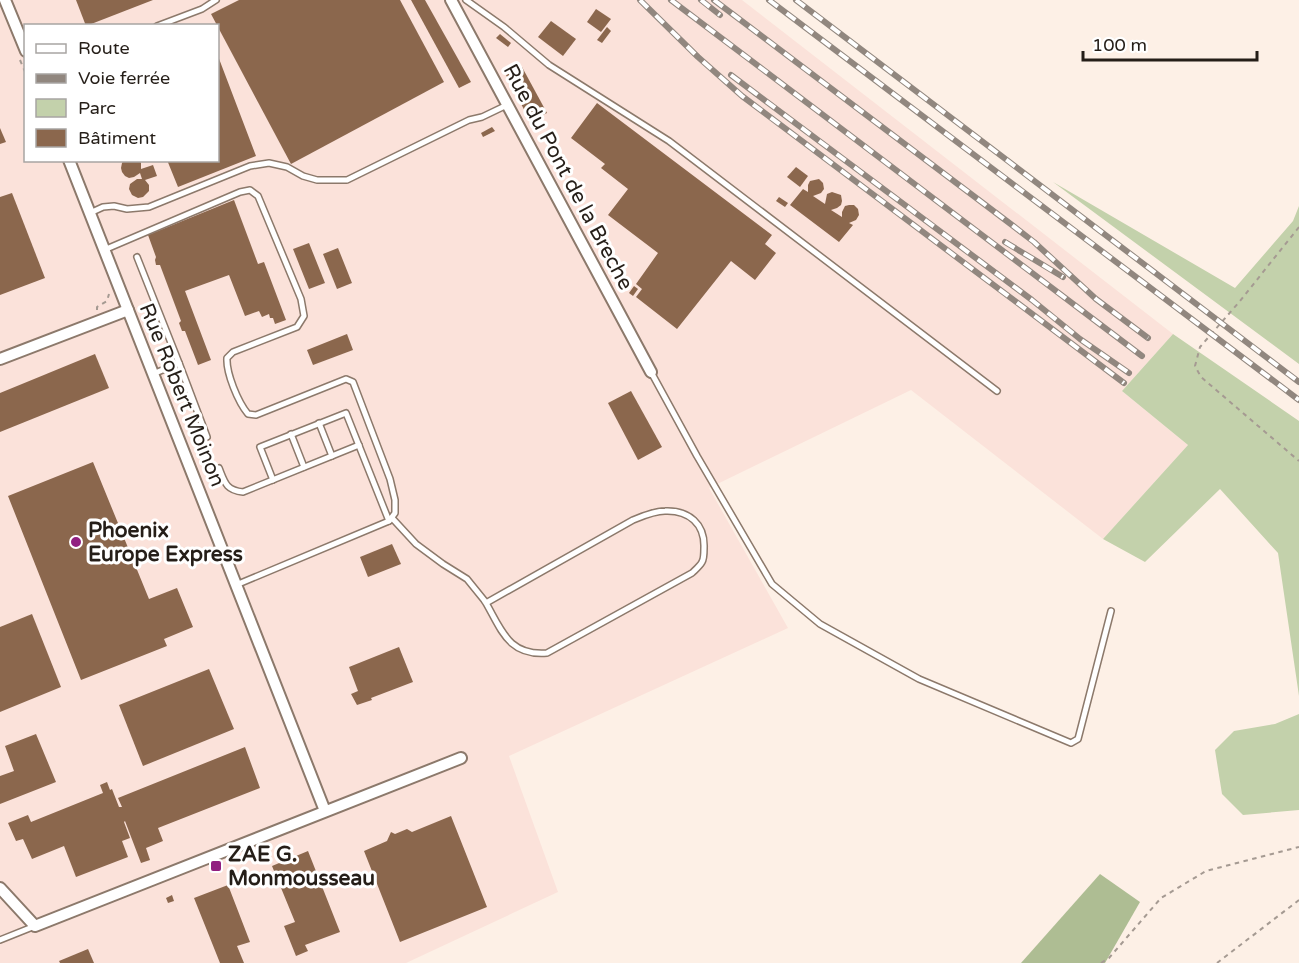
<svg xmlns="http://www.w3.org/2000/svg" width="1299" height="963" font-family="'Varela Round',sans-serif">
<rect width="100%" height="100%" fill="#fdf0e6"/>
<path fill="#fbe2da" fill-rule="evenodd" d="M0 0H742L1173 334 1122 391 1188 445 1103 539 911 390 709 488 788 628 509 756 558 892 406 963H0ZM26 26H218V160H26Z"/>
<g fill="#c3d1ab">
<polygon points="1053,182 1235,288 1293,221 1299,206 1299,364"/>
<polygon points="1173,334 1299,421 1299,696 1278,553 1220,489 1145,562 1103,539 1188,445 1122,391"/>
<polygon points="1299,714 1299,810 1243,815 1222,794 1215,750 1234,731 1275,724"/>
</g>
<polygon fill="#aebd93" points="1100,874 1140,902 1105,963 1021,963"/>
<g fill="#8b674d">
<polygon points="76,0 153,0 86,26"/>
<polygon points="239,0 400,0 444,82 291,164 211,14"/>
<polygon points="411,0 425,0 471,82 459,88"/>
<polygon points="596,9 611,19 601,32 587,22"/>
<polygon points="551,21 576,39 563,56 538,37"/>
<polygon points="607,27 611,31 602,43 597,40"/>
<polygon points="500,34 511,43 508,47 496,38"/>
<polygon points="218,56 256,156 178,187 167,160 218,160"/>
<polygon points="522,67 547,113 530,121 506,75"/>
<polygon points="597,103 772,235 765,244 776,253 755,280 731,261 677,329 636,297 642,289 636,284 658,253 608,215 628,189 601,168 605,164 571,138"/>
<polygon points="492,127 495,131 483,137 481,133"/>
<polygon points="0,128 6,142 0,144"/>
<polygon points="124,160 139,160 141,163 141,169 153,165 157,176 145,180 149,185 149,191 143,197 138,198 132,195 129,189 130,184 137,179 142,179 140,173 134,177 129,178 125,176 122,172 121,168 122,163"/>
<polygon points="796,167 808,176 800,187 787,177"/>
<polygon points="819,179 823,183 824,189 821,193 813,196 825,204 827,194 832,192 841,195 842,201 841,205 837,208 831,210 842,217 842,212 845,206 849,205 854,205 858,209 859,215 856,220 849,223 853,225 839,242 790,205 803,189 808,192 808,185 810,181"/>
<polygon points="12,193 45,278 0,295 0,197"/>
<polygon points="779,197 788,203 785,207 776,201"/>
<polygon points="234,200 258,264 264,262 286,320 275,324 273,318 270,318 269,314 262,317 259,311 245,316 229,275 185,291 211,360 198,365 185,331 182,331 179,323 181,321 160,265 156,265 155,260 156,257 148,235"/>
<polygon points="309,243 325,283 309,289 293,249"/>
<polygon points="338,248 352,283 337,289 323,254"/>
<polygon points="634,286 638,289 633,296 629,293"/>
<polygon points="153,307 155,313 150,315 148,309"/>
<polygon points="347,334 353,350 313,365 307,350"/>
<polygon points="95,354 109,388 0,432 0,393"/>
<polygon points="631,391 662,447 638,460 608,403"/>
<polygon points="93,462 149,599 177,588 193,627 164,639 167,646 81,680 8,496"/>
<polygon points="392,544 401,564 368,577 360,557"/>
<polygon points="32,614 61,687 0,712 0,627"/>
<polygon points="399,647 413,682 371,698 372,700 357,705 351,694 358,691 349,667"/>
<polygon points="209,669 234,729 143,766 119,705"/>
<polygon points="36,734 56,782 0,804 0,776 14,771 5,746"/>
<polygon points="245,747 260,788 158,828 163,841 146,848 150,860 141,863 125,821 124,822 130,838 122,841 128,857 76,877 64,846 32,859 23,839 16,841 8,823 28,815 31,822 103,793 100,785 107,782 110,790 112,789 119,807 122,807 118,798"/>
<polygon points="451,816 487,907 400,942 364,851 387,841 391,832 395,834 407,829 412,832"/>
<polygon points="308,851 340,932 305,945 308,951 296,956 284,926 295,922 272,866"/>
<polygon points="228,885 250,942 237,946 244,963 220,963 194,898"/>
<polygon points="172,895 174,901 168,903 166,898"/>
<polygon points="88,949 94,963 60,963 59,961"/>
</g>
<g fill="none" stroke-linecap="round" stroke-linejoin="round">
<g stroke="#8c796b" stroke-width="8">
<g id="service">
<polyline points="466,0 504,27 549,65 669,141 997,391"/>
<polyline points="157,26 202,9 216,0"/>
<polyline points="90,213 103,207 114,206 127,209 149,207 250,166 269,163 287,167 303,176 317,180 347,180 469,120 482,117 507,105"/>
<path d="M104 250 240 192 250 190 258 196 301 299 304 316 297 327 233 352 227 358C226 373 238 402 248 414L256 415 346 379 353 382 390 479 395 500V513L389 521 236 585"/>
<polyline points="137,257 179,363 153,374"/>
<polyline points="179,363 207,437"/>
<polyline points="651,372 697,456 772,584 820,624 919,679 1071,743 1078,739 1111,611"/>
<polyline points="319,423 332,456"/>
<polyline points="291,434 304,467"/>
<path d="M219 468C225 483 226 490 243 492L359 445"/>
<polyline points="273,480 260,447 346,413 389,521"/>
<path d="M392 518 416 544 443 564 467 579 484 600 486 603C502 631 509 656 547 653L692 573C695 570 700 566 702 562 704 559 704 552 704 548 705 524 689 510 665 511 654 511 643 516 633 520L486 603"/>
<polyline points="0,940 35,926"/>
</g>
</g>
<g stroke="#8c796b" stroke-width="14">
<g id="minor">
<polyline points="5,0 26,51"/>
<polyline points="451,0 651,372"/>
<polyline points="69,160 325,811"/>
<polyline points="0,359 128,310"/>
<polyline points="0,888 35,926 461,758"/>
</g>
</g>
<g stroke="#a59a92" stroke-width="2" stroke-dasharray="4.5 4.5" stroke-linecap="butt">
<polyline points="20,60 26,74"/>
<polyline points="1299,227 1240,301 1200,347 1195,366 1201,377 1299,461"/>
<polyline points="97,310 97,307 107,301 109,294"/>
<polyline points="1101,963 1109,958 1161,898 1206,871 1299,847"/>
<polyline points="1217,963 1299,900"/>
</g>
<use href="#service" stroke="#fff" stroke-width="5"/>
<use href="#minor" stroke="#fff" stroke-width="10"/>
<g stroke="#91877f" stroke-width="6">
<g id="rail">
<polyline points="640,0 698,57 742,96 1124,383"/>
<polyline points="671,0 1142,356"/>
<polyline points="701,0 720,15"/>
<polyline points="714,0 1012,225 1034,242 1096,299 1148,338"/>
<polyline points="769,0 1299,400"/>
<polyline points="796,0 1299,382"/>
<polyline points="731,75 1032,300 1080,339 1129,373"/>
<polyline points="1005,242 1063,277"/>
</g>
</g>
<use href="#rail" stroke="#fff" stroke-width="4" stroke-dasharray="11" stroke-linecap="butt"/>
</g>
<g fill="#911f80" stroke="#fff" stroke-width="2">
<circle cx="76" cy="542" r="6"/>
<rect x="210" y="860" width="12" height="12" rx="3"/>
</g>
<g text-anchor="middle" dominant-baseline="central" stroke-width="6" stroke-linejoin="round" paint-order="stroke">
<g font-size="21" fill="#251e18" stroke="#fff">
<text transform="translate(568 177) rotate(62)">Rue du Pont de la Breche</text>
<text transform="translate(182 395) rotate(68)">Rue Robert Moinon</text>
</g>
<g font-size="21" font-weight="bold" fill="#251e18" stroke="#fff" text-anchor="start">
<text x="88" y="530">Phoenix<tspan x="88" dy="24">Europe Express</tspan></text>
<text x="228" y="854">ZAE G.<tspan x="228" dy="24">Monmousseau</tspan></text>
</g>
</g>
<rect x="24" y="24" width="195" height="138" fill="#ffffff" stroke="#a8a5a3" stroke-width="1.5"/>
<rect x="36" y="44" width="30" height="9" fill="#ffffff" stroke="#a8a5a3" stroke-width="1.5"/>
<text x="78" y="54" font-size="18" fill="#251e18">Route</text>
<rect x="36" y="74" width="30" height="9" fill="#91877f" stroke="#a8a5a3" stroke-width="1.5"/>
<text x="78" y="84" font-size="18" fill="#251e18">Voie ferrée</text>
<rect x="36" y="99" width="30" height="18" fill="#c3d1ab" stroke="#a8a5a3" stroke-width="1.5"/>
<text x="78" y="114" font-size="18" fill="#251e18">Parc</text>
<rect x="36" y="129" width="30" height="18" fill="#8b674d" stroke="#a8a5a3" stroke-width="1.5"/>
<text x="78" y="144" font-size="18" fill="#251e18">Bâtiment</text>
<path d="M1083 51v9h174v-9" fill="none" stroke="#251e18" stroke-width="3"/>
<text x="1092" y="51" font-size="18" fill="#251e18" stroke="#ffffff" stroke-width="4.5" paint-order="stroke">100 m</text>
</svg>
